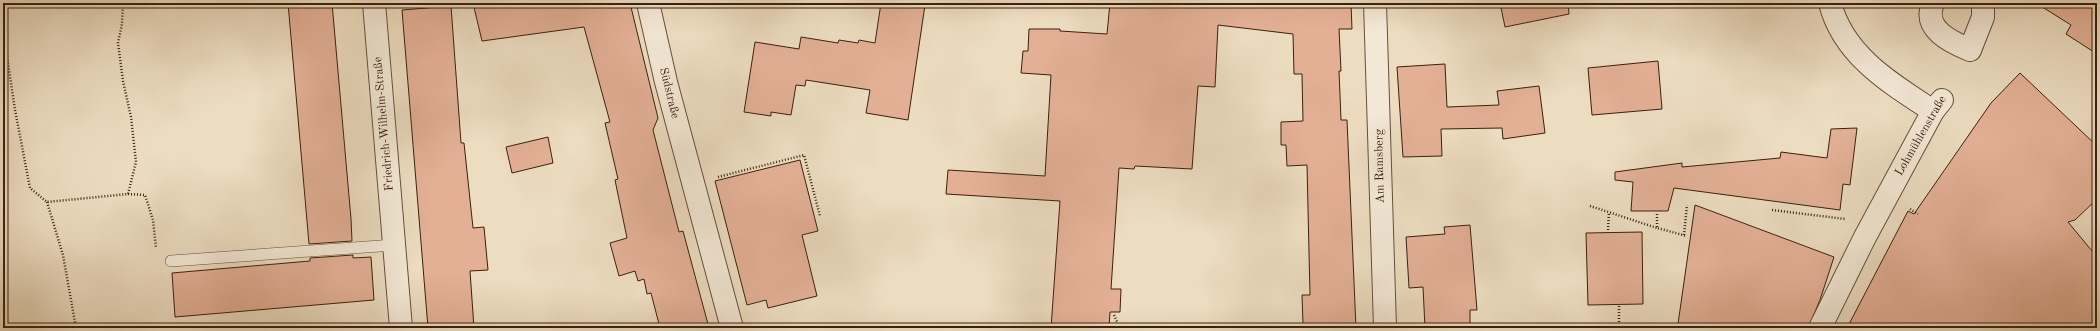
<svg xmlns="http://www.w3.org/2000/svg" width="2100" height="331" font-family="'Old Standard TT',serif">
<rect width="100%" height="100%" fill="#ecdcc0"/>
<filter id="stains"><feTurbulence type="fractalNoise" baseFrequency=".005" numOctaves="4"/><feColorMatrix values="0 0 0 0 .2 0 0 0 0 .09 0 0 0 0 .02 0 0 0 .5 -.17"/></filter>
<radialGradient id="worn" r=".72"><stop offset=".6" stop-color="#630" stop-opacity="0"/><stop offset="1" stop-color="#630" stop-opacity=".3"/></radialGradient>
<g fill="#e3b096" stroke="#3b200f">
<polygon points="288,3 332,3 351,219 352,241 309,244"/>
<polygon points="473,3 630,3 658,118 653,130 679,232 683,231 709,328 660,328 651,293 647,294 644,279 638,281 635,271 619,276 610,243 627,238 615,180 618,179 605,123 610,122 584,27 482,41"/>
<polygon points="881,3 923,3 923,5 925,5 908,120 866,113 870,90 806,80 805,86 796,85 791,115 771,112 771,116 744,112 755,42 799,49 801,37 838,43 839,40 858,43 859,40 875,43"/>
<polygon points="1110,3 1351,3 1352,29 1339,29 1341,71 1339,71 1341,120 1347,120 1356,328 1311,328 1311,324 1303,324 1302,295 1310,295 1307,165 1287,166 1286,145 1281,145 1281,122 1303,121 1302,74 1294,74 1293,34 1218,25 1215,87 1198,86 1192,169 1135,166 1134,169 1119,168 1111,289 1121,289 1120,312 1110,312 1109,328 1051,328 1060,201 946,194 948,170 1045,176 1051,75 1021,73 1023,51 1028,51 1029,29 1060,29 1060,31 1107,34"/>
<polygon points="1500,3 1568,3 1569,14 1505,27"/>
<polygon points="2036,3 2097,3 2097,54 2066,34 2071,25"/>
<polygon points="451,6 461,143 464,143 473,228 484,227 488,270 470,271 474,328 428,328 402,10"/>
<polygon points="1658,61 1662,109 1592,115 1588,68"/>
<polygon points="1445,64 1447,107 1499,105 1497,91 1539,86 1545,133 1503,139 1502,128 1441,129 1442,156 1403,157 1397,67"/>
<polygon points="2020,73 2097,146 2097,199 2075,220 2068,222 2097,257 2097,328 1847,328 1908,211 1914,214 1991,103"/>
<polygon points="1857,128 1850,185 1843,184 1840,210 1674,188 1668,211 1631,211 1633,182 1615,180 1615,172 1682,163 1682,167 1780,158 1781,152 1827,158 1831,129"/>
<polygon points="548,137 553,163 512,173 506,147"/>
<polygon points="800,160 818,231 802,235 817,296 768,308 766,300 747,305 715,181"/>
<polygon points="1695,205 1834,257 1820,300 1808,328 1771,328 1746,325 1746,328 1708,328 1678,324"/>
<polygon points="1470,225 1477,310 1470,310 1470,328 1425,328 1423,287 1409,288 1406,237 1445,234 1444,227"/>
<polygon points="1642,232 1643,304 1588,305 1586,233"/>
<polygon points="353,255 353,258 371,257 374,300 175,317 172,273 310,261 310,258"/>
</g>
<g fill="none" stroke-linecap="round" stroke-linejoin="round">
<g stroke="#674f3b" stroke-width="12">
<polyline id="service" points="171,261 394,245"/>
</g>
<g stroke="#674f3b" stroke-width="24">
<g id="minor">
<polyline points="374,3 401,328"/>
<polyline points="648,3 666,82 732,328"/>
<polyline points="1375,3 1385,328"/>
<path d="M1830 3C1843 55 1890 83 1933 111"/>
<path d="M1933 3C1922 29 1951 42 1970 50L1983 17V3"/>
<polyline points="1820,328 1865,237 1933,111 1942,100"/>
</g>
</g>
<g stroke="#3b200f" stroke-width="2.5" stroke-dasharray="1 2" stroke-linecap="butt">
<polyline points="3,30 15,110 30,188 47,202 128,194 136,162 131,117 123,81 118,43 122,24 123,3"/>
<polyline points="718,177 804,155 820,216"/>
<polyline points="128,194 145,195 153,220 156,248"/>
<polyline points="47,202 63,255 76,328"/>
<polyline points="1590,206 1657,228"/>
<polyline points="1910,209 1918,214"/>
<polyline points="1772,210 1845,219"/>
<polyline points="1657,214 1657,228 1687,236"/>
<polyline points="1608,230 1609,212"/>
<polyline points="1684,235 1687,205"/>
<polyline points="1619,306 1619,328"/>
<polyline points="1114,315 1120,328"/>
</g>
<use href="#service" stroke="#f3e8d6" stroke-width="11"/>
<use href="#minor" stroke="#f3e8d6" stroke-width="22"/>
</g>
<g text-anchor="middle" dominant-baseline="central" stroke-width="4" stroke-linejoin="round" paint-order="stroke">
<g font-size="12" fill="#3b200f" stroke="#f3e8d6">
<text transform="translate(669 93) rotate(76)">Südstraße</text>
<text transform="translate(384 124) rotate(-95)">Friedrich-Wilhelm-Straße</text>
<text transform="translate(1921 136) rotate(-60)">Lohmühlenstraße</text>
<text transform="translate(1380 166) rotate(-91)">Am Ramsberg</text>
</g>
</g>
<rect width="2100" height="331" fill="none" stroke="#ecdcc0" stroke-width="16"/>
<rect x="4" y="4" width="2092" height="323" fill="none" stroke="#3b200f" stroke-width="2"/>
<rect x="8" y="8" width="2084" height="315" fill="none" stroke="#3b200f"/>
<rect width="100%" height="100%" filter="url(#stains)"/>
<rect width="100%" height="100%" fill="url(#worn)"/>
</svg>
